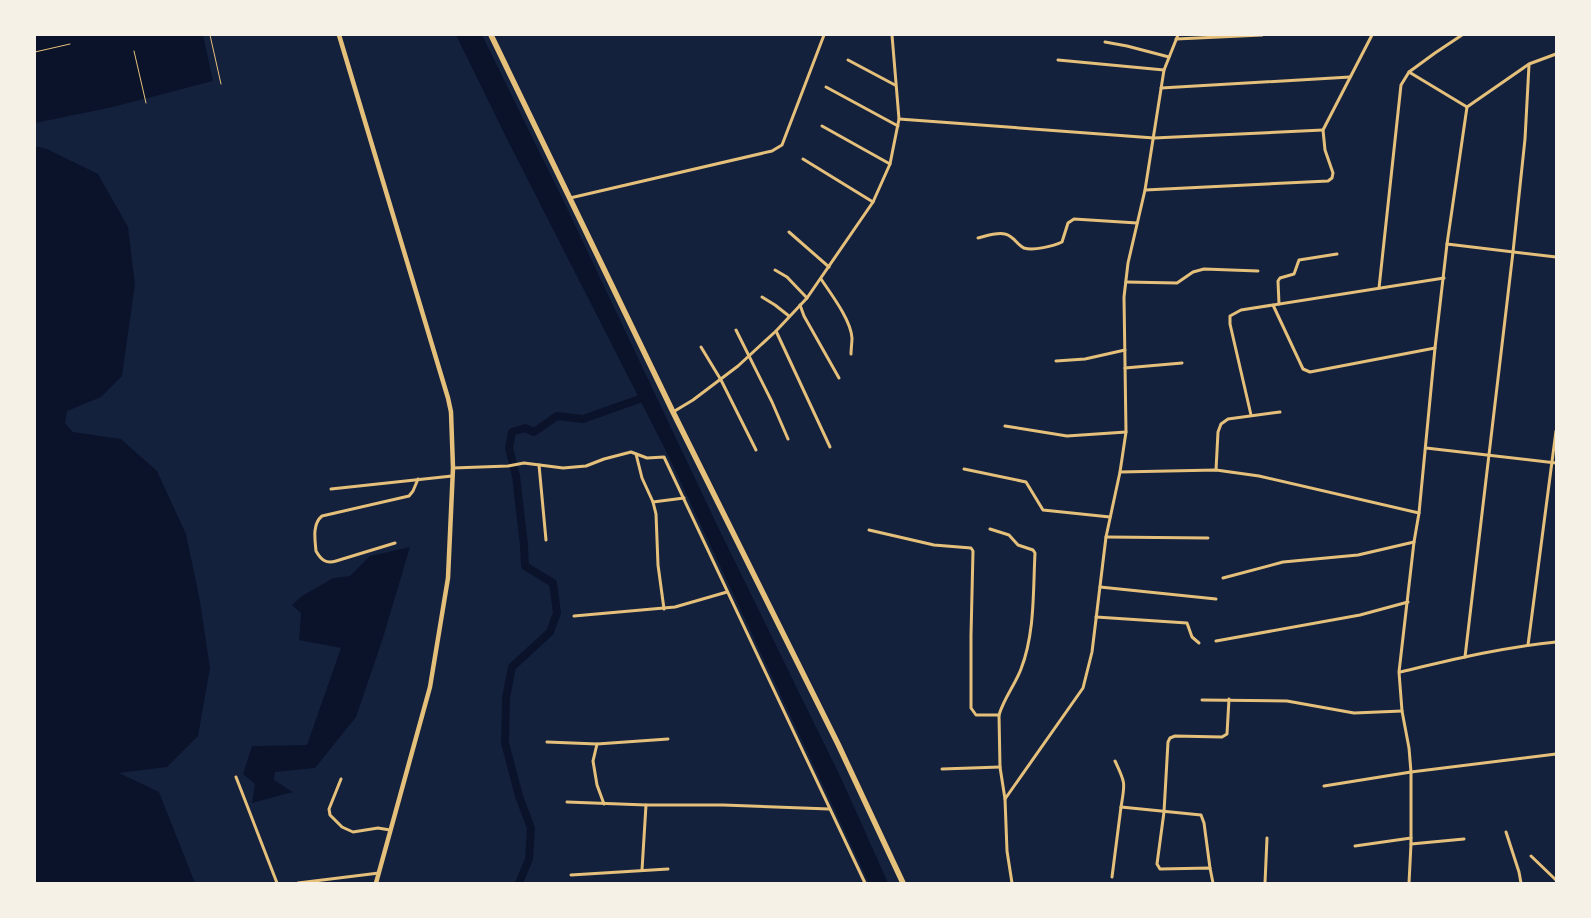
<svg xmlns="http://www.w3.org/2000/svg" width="1591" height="918" font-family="Manrope,sans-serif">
<rect width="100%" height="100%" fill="#14213d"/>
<g fill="#0b132b">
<polygon points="35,35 203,35 213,81 113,107 35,123"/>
<polygon points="456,35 482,35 568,210 719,529 842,780 888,883 869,883 667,453 507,139"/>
<polygon points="35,146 47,149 98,174 128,227 135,284 122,376 101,397 67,411 65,423 73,432 121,439 157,471 186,534 200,601 210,668 198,736 167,767 119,773 159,792 195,883 35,883"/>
<polygon points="410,547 382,641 356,717 315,768 275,772 274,780 293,792 252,803 255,784 243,774 252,746 307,745 341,648 299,640 301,613 292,605 302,596 333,578 350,576 370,556"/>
</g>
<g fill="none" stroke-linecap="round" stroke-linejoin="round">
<polyline stroke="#0b132b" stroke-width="8" points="519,883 529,859 531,828 519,796 505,743 506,698 512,667 550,632 557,613 553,583 525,566 524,545 516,476 509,448 512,432 525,428 534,432 557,416 583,419 648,396"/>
<g stroke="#e5c07b" stroke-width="1">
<polyline points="210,35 221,84"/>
<polyline points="134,51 146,103"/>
<polyline points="35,52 70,44"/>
</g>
<g stroke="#e5c07b" stroke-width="3">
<polyline points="1176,39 1262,35"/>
<polyline points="1105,42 1127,46 1169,57"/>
<polyline points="848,60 895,85"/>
<polyline points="1058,60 1164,70"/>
<polyline points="1409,72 1435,53 1462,35"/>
<polyline points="826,87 898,126"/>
<polyline points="1161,88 1350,77"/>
<polyline points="899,119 1154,138 1323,130"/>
<polyline points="822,126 890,164"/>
<polyline points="803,159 873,202"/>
<polyline points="1145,190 1328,181 1332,178 1333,173 1325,150 1323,130 1372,35"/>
<polyline points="570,198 772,151 782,145 824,35"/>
<polyline points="789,232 829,267"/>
<path d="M978 238C986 236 997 232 1005 234 1014 236 1017 245 1024 248 1033 251 1054 246 1062 242L1068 223 1074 219 1137 223"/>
<polyline points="1447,244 1556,257"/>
<polyline points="775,270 787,277 807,298"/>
<path d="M821 279C831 294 851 320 852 338 852 343 851 349 851 354"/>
<polyline points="1126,282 1177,283 1193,272 1204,269 1258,271"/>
<polyline points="1379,288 1401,85 1409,72 1467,107"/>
<polyline points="762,297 775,305 789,316"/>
<polyline points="1279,304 1278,281 1280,278 1294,274 1299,260 1337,254"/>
<polyline points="800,305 804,316 839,378"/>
<polyline points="1273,305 1303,369 1310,372 1435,348"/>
<polyline points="736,330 772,402 788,439"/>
<polyline points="776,331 830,447"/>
<polyline points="701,347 721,380 756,450"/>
<polyline points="1056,361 1085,359 1125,350"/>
<polyline points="1125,368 1182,363"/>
<polyline points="673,412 693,400 738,366 776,331 807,298 873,202 890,164 899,119 892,35"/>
<polyline points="1251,415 1230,324 1230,316 1241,310 1444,278"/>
<polyline points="1005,426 1067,436 1126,432"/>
<polyline points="1426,448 1556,463"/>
<polyline points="636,454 642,478 653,502 656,514 658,565 664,609"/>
<polyline points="539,465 546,540"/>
<polyline points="453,468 508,466 524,463 563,468 586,466 604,459 631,452 647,458 664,457 865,883"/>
<polyline points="964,469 1026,482 1043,510 1110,517"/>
<polyline points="1216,470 1218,432 1221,424 1228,419 1280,412"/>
<polyline points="1120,472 1216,470 1259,476 1419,513"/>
<polyline points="331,489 452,476"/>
<polyline points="653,502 684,498"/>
<path d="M990 529 1009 535 1018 545 1033 550 1035 553C1033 591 1035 633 1021 669 1015 685 1004 698 999 715L1000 767 1005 799"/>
<polyline points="869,530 934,545 971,548 973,551 971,635 971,708 976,715 999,715"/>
<polyline points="1106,537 1208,538"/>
<path d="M395 543 336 561C326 564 321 560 316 551 315 540 312 524 322 516L409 496 413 491 418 479"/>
<polyline points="1223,578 1283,562 1358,555 1414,542"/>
<polyline points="1100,587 1216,599"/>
<polyline points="574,616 675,607 727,592"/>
<polyline points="1096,617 1187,623 1192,637 1199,643"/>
<polyline points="1216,641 1360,615 1408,602"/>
<polyline points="1528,645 1556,431"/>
<polyline points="1465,657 1513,252 1525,139 1529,65"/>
<path d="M1400 672C1451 660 1503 647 1556 642"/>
<polyline points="1202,700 1287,701 1354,713 1402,711"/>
<polyline points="547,742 597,744"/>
<path d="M1115 761C1126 784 1125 783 1121 807"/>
<polyline points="942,769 1000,767"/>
<polyline points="236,777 277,883"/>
<polyline points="341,779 329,809 330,815 342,827 353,832 378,828 390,830"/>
<polyline points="1324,786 1411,772 1556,754"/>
<polyline points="567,802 646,805 723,805 829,809"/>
<polyline points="604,804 597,785 593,761 597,744 668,739"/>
<polyline points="1506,832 1519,872 1521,883"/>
<polyline points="1411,844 1464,839"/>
<polyline points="1355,846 1411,838"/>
<polyline points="1531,856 1556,880"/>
<polyline points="642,870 646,805"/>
<polyline points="571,875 668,869"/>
<polyline points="1112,877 1121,807 1201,815 1204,823 1210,868"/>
<polyline points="298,883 379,873"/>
<polyline points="1012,883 1007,851 1005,799 1083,688 1092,652 1106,537 1120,472 1126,432 1124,297 1128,263 1145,190 1164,70 1178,35"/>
<polyline points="1213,883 1210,868 1160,869 1157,864 1164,812 1168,742 1170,738 1175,736 1222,737 1227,734 1229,699"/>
<polyline points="1265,883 1267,838"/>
<polyline points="1409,883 1411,844 1411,772 1409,748 1402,711 1399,672 1414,542 1419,513 1435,348 1447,244 1467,107 1529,64 1556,54"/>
</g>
<polyline stroke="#e5c07b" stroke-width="4.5" points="339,35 448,398 451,412 453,468 448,578 430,687 376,883"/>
<polyline stroke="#e5c07b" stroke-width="5.5" points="491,35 673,412 838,744 903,883"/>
</g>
<rect width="1591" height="918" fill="none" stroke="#f6f1e7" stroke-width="72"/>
</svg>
